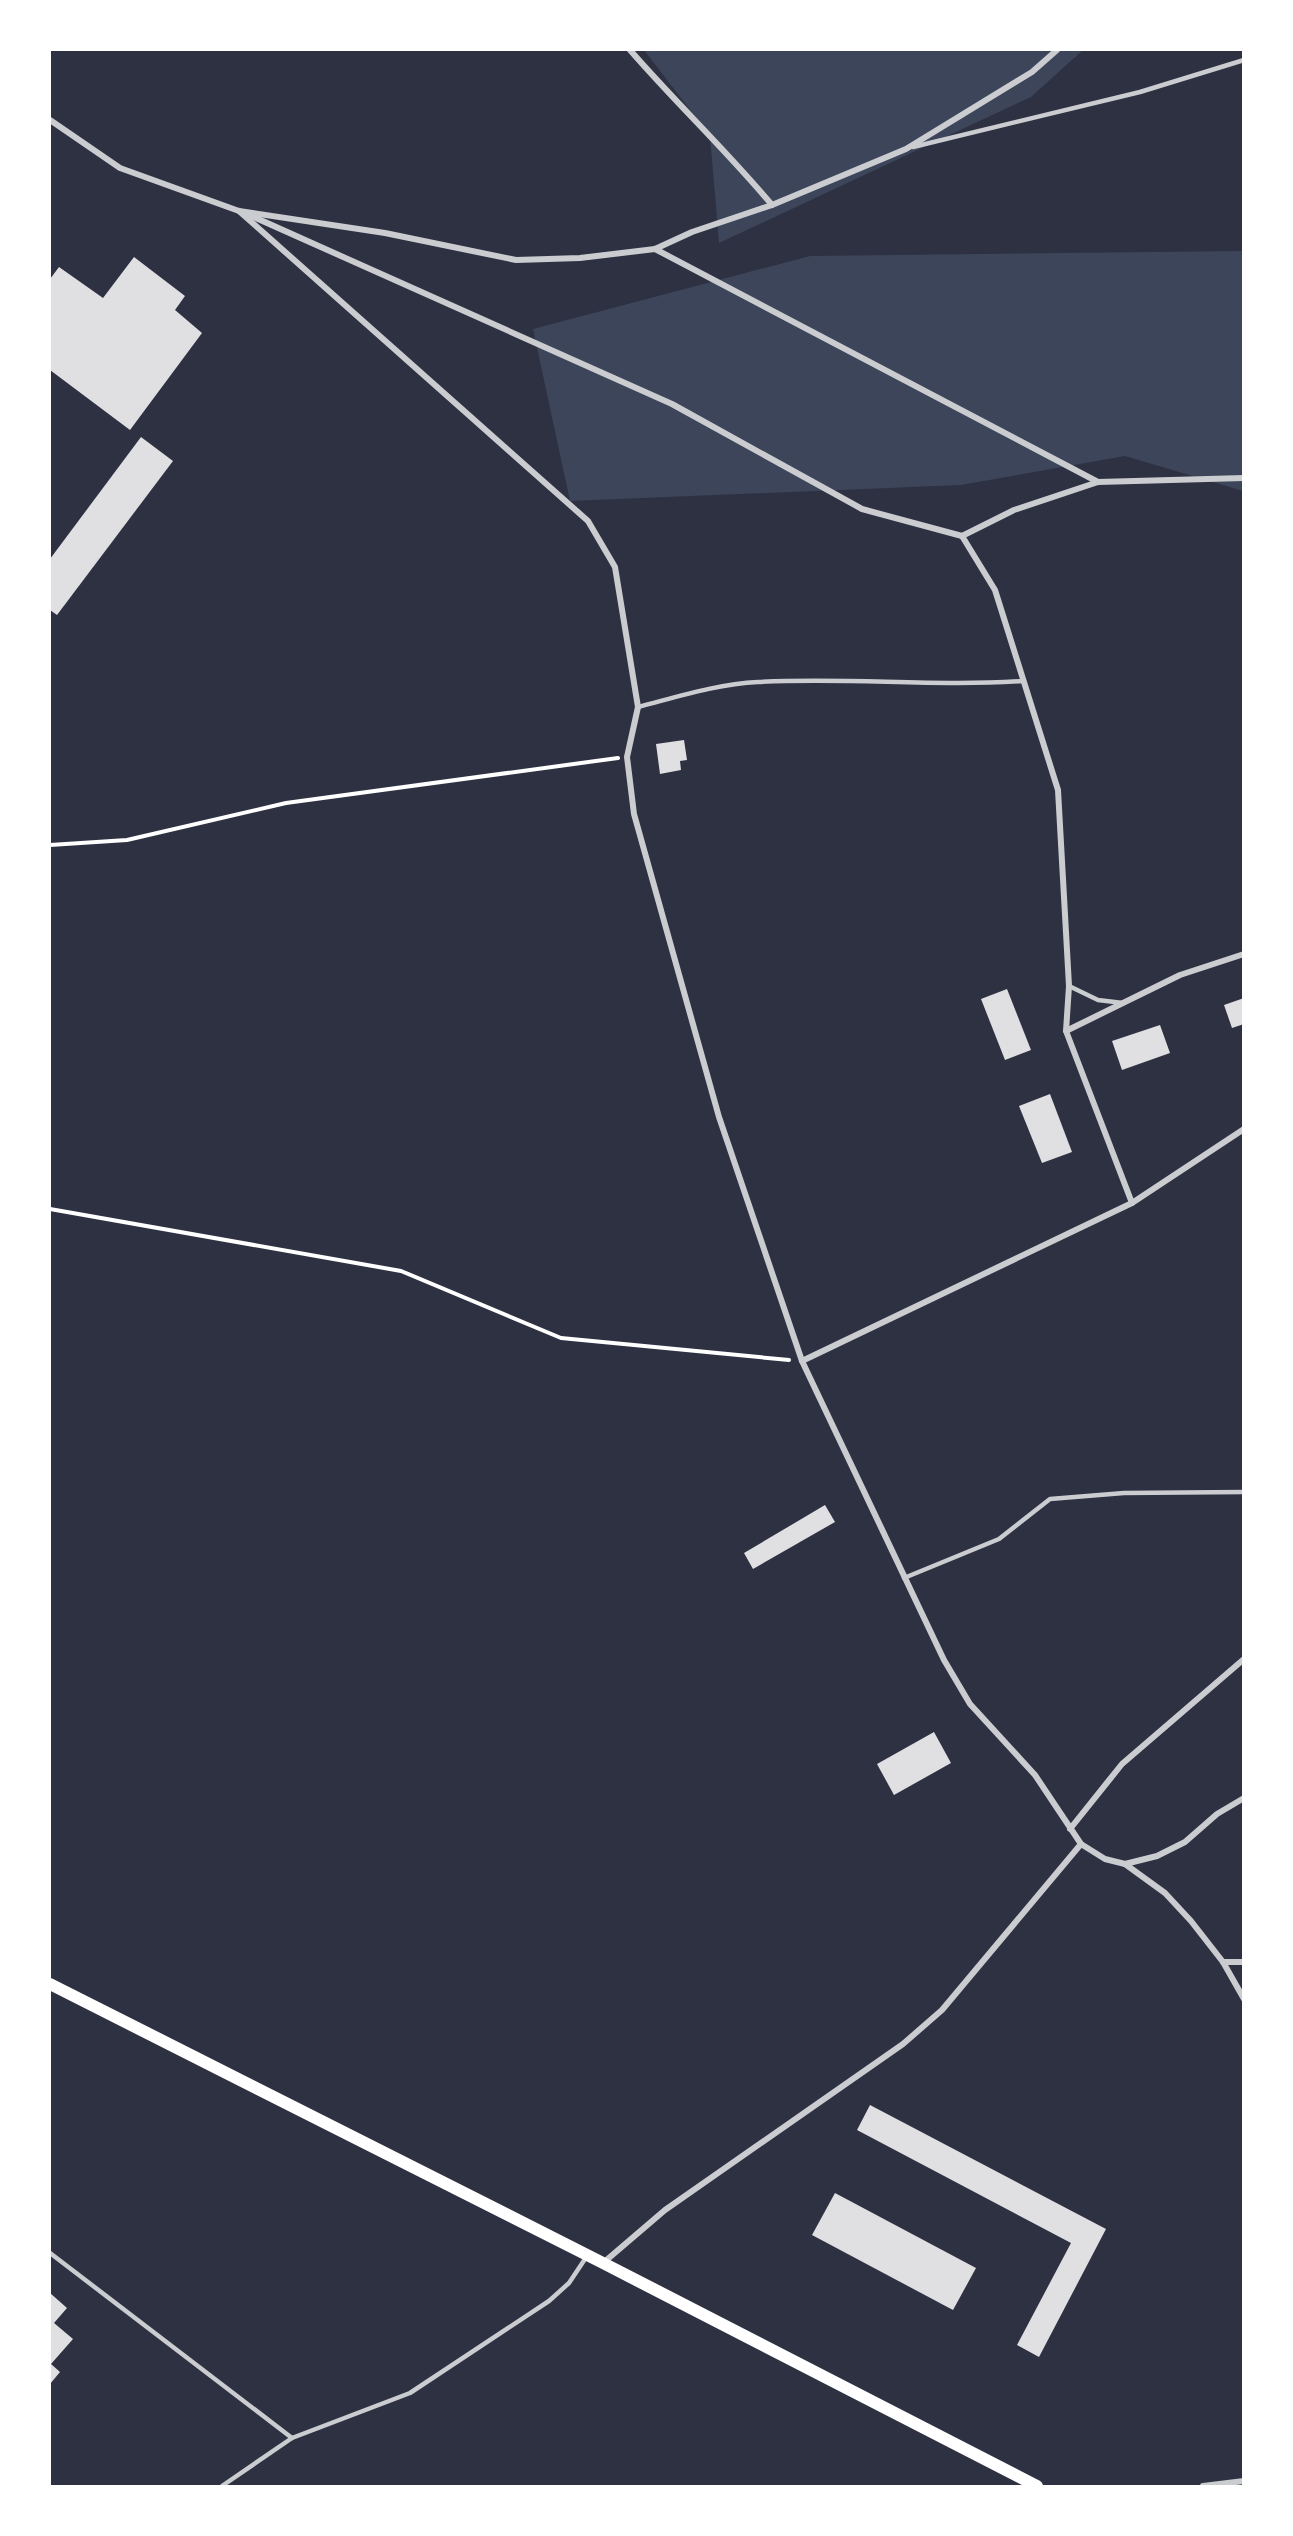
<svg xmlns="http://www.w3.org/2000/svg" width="1293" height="2536" font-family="Montserrat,sans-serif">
<rect width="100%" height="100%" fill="#2d3142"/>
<g fill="#3c4559">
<polygon points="644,50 1083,50 1031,97 719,243 710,136"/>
<polygon points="1243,251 1243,491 1125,456 961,485 570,501 533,329 810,256"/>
</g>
<g fill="#e0e0e3">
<polygon points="134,257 185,296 175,310 202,333 130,430 50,370 50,279 59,267 103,298"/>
<polygon points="141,437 173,461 57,615 50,610 50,559"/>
<polygon points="684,740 687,760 680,761 681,770 660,774 656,744"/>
<polygon points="1007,989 1031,1050 1005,1060 981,999"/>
<polygon points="1244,998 1244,1024 1232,1028 1224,1005"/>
<polygon points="1160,1025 1170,1053 1122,1070 1112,1041"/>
<polygon points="1050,1094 1072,1152 1042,1163 1019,1106"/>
<polygon points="825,1505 835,1522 753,1569 744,1553"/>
<polygon points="934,1732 951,1763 894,1795 877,1764"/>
<polygon points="870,2105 1106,2229 1039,2357 1017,2345 1071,2243 857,2130"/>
<polygon points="835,2193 976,2268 953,2310 812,2235"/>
<polygon points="50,2293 67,2308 54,2323 73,2339 51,2364 60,2372 50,2384"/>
</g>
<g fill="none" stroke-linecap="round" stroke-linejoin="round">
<g stroke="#fff" stroke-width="4">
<polyline points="50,845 127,840 286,803 618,758"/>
<polyline points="50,1209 401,1271 561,1338 789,1360"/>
</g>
<g stroke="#caccd0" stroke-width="4.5">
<polyline points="913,147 1140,92 1244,60"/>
<path d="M638 707C677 697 717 684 758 682 847 677 935 687 1023 681"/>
<polyline points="1069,986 1098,1000 1123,1003"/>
<polyline points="904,1578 999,1539 1050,1499 1124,1493 1244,1492"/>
<polyline points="50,2253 292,2438"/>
<polyline points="222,2486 292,2438 410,2393 549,2301 569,2283 587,2256"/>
</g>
<g stroke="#caccd0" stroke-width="6">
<path d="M630 50C676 103 727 151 772 205"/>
<polyline points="50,120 120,168 239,211 385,233 516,260 580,258 655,249 692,232 772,205 906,149 1032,72 1057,50"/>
<polyline points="239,211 588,521 615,567 638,707 627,757 634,814 719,1117 802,1361 944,1660 970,1704 1035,1775 1081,1844 1105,1859 1125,1864 1165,1893 1191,1921 1223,1962 1244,1999"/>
<polyline points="247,214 672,404 862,509 962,536"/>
<polyline points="655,249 1098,482"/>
<polyline points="962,536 995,590 1058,790 1069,986 1066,1031 1132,1203"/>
<polyline points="962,536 1014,510 1098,482 1244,478"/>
<polyline points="1066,1031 1180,975 1244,954"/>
<polyline points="802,1361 1132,1203 1244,1129"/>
<polyline points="1070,1829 1122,1764 1244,1659"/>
<polyline points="1125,1864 1157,1856 1185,1842 1217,1814 1244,1798"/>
<polyline points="1223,1962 1244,1962"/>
<polyline points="603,2263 665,2210 903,2044 942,2010 1081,1844"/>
<polyline points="1203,2486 1244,2481"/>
</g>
<polyline stroke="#fff" stroke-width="12" points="50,1984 603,2263 1037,2486"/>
</g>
<rect width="1293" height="2536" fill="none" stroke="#ffffff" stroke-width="102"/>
</svg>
